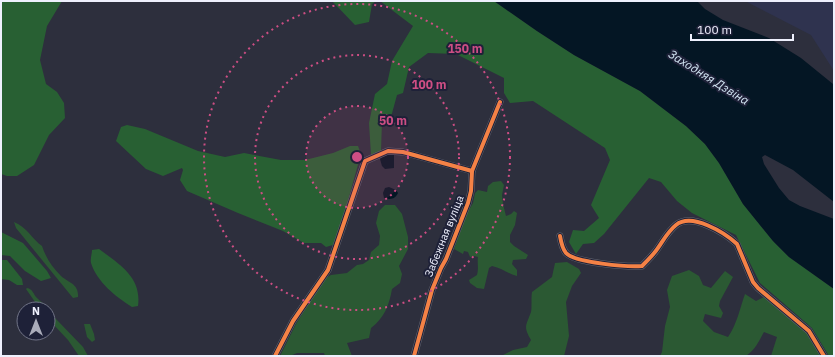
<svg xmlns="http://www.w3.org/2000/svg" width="835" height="357" font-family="'IBM Plex Sans',sans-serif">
<rect width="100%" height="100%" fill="#2d2f3d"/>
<polygon fill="#2f334f" points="745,1 834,1 834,71 811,35"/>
<g fill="#2b5933">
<path d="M501 181 504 185 502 195 503 204 506 216 511 214 514 211 517 213 515 225 510 235V242L514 246 528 255 526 259 513 260 512 264 517 270V276C508 274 502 268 492 266L489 268 484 289 477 288 470 283 469 280 477 275C479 267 477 264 478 257L474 256 470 257 468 252 464 251 463 254 454 249 466 215 473 203 475 193 478 190 487 192 488 186 493 182Z"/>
<path d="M385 205H395L402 214 408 237V249L399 266 402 274 400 283 392 289C389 306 384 318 371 328L369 338 347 343 352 356H325L324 353H297L290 356H280L296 324 324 279 331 275 347 273 357 265 363 264 369 260 371 252 379 245 380 236 376 223 379 211Z"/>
<path d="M14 222C27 227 32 239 42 246 46 258 52 267 61 276 69 283 79 284 78 297L73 298 16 228Z"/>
<path d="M567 262 579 269 581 273 572 286 566 302 569 336 564 356H501L513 350 527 347 531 340C523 326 526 326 531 312 532 309 531 297 532 292L552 277 555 263Z"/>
<path d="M689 270 699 276 703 285 711 288 725 271 733 277 720 301 719 306 723 313 721 318 705 314 703 321 714 332 728 337C737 324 740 308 745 294L756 301 764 297 806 332 821 356H771L777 337 764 332C759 341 755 350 746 356H660L662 352 665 326 670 307 667 290 672 276Z"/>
<path d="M27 288C33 289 33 294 37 298 42 303 47 306 52 312L48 314V309H40L26 289Z"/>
<polygon points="55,318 83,347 88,356 79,356 68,340 53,324 53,319"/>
<polygon points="84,324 90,324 94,334 95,340 92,342 87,337"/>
</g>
<g fill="#286033">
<polygon points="1,1 62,1 47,26 40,60 46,84 57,92 64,103 65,118 49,135 34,165 17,176 7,176 1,174"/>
<polygon points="332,1 376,1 372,4 369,22 355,25"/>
<polygon points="380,1 494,1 537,31 574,55 640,91 686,126 705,144 719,163 743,204 773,241 789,257 834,289 834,356 829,356 812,328 760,283 736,235 692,213 677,201 661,182 649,178 604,234 594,243 583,244 576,254 569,242 573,230 584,231 599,218 591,205 610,160 605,148 533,101 510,103 504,93 504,78 456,54 428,53 409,67 403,93 397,95 391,117 382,121 381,151 371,155 369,123 375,94 387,84 392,61 413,26"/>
<polygon points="127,125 145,129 198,151 225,157 244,153 281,160 305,160 333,153 350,146 358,146 361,154 340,229 333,245 326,247 321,243 304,243 283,231 238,213 187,191 180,180 183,170 182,168 163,176 146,169 116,141 121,127"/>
<polygon points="1,232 23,243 47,271 51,278 41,281 25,271 10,256 1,255"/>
<path d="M99 249C119 264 142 277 138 306L132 307C116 297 97 282 91 263 90 259 92 254 92 250Z"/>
<polygon points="1,260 7,260 22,279 23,285 17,285 9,280 1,279"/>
</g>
<g fill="#041624">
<polygon points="494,1 697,1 705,9 723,20 769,38 801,58 833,84 834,85 834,202 793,170 765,155 762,157 764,164 779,188 789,200 800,206 834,219 834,289 789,257 773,241 743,204 719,163 705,144 686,126 640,91 574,55 537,31"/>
<polygon points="384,155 394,155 394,168 385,169 382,166 380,159"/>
<path d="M389 187 396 190 398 193C395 199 391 200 384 198L383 193 385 188Z"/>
</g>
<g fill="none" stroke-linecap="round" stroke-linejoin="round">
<g stroke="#63656f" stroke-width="7">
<path d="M560 236C561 242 562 248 566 253 575 263 628 267 642 266 646 262 651 257 655 252 662 243 667 232 676 225 692 212 725 233 737 244L753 282 758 288 809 331 824 356"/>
<polyline points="275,356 293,321 328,270 365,161 388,151 403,152 472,171"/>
<polyline points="414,356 432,290 441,268 446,259 468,203 471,191 472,171 500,102"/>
</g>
<g stroke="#1e2138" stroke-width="6">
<g id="cycleway">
<path d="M560 236C561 242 562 248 566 253 575 263 628 267 642 266 646 262 651 257 655 252 662 243 667 232 676 225 692 212 725 233 737 244L753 282 758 288 809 331 824 356"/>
<polyline points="275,356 293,321 328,270 365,161 388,151 403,152 472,171"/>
<polyline points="414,356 432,290 441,268 446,259 468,203 471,191 472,171 500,102"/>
</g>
</g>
<use href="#cycleway" stroke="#f48246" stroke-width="4"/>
</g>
<circle cx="357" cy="157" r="51" fill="#cd4e84" fill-opacity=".12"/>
<g fill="none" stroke="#cd4e84" stroke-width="2" stroke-dasharray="2 4">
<circle cx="357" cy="157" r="51"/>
<circle cx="357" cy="157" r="102"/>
<circle cx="357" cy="157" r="153"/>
</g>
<g text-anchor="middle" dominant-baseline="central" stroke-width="4" stroke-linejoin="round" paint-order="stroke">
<g font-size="11" fill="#eef0fd" stroke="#1e2138">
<text transform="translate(444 236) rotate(-68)">Забежная вуліца</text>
</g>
<g font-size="12" font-style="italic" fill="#d3e6f4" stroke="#1e2138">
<text transform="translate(709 77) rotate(32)">Заходняя Дзвіна</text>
</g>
</g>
<circle cx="357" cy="157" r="6" fill="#cd4e84" stroke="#1e2138" stroke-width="2"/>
<g font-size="12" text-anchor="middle" font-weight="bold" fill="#cd4e84" stroke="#1e2138" stroke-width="4" stroke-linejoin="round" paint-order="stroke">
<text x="465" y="53">150 m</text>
<text x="429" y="89">100 m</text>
<text x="393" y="125">50 m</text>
</g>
<rect width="835" height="357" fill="none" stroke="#eef0fd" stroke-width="4"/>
<g transform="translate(36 321)"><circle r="19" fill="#1e2138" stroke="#717487"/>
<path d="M0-3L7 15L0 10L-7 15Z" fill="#aaacba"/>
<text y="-6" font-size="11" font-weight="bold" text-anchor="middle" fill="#eef0fd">N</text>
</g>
<path d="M691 34v6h102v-6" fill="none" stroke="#eef0fd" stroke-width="2"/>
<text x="697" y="34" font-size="12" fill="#eef0fd" stroke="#1e2138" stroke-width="3" paint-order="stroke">100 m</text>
</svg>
